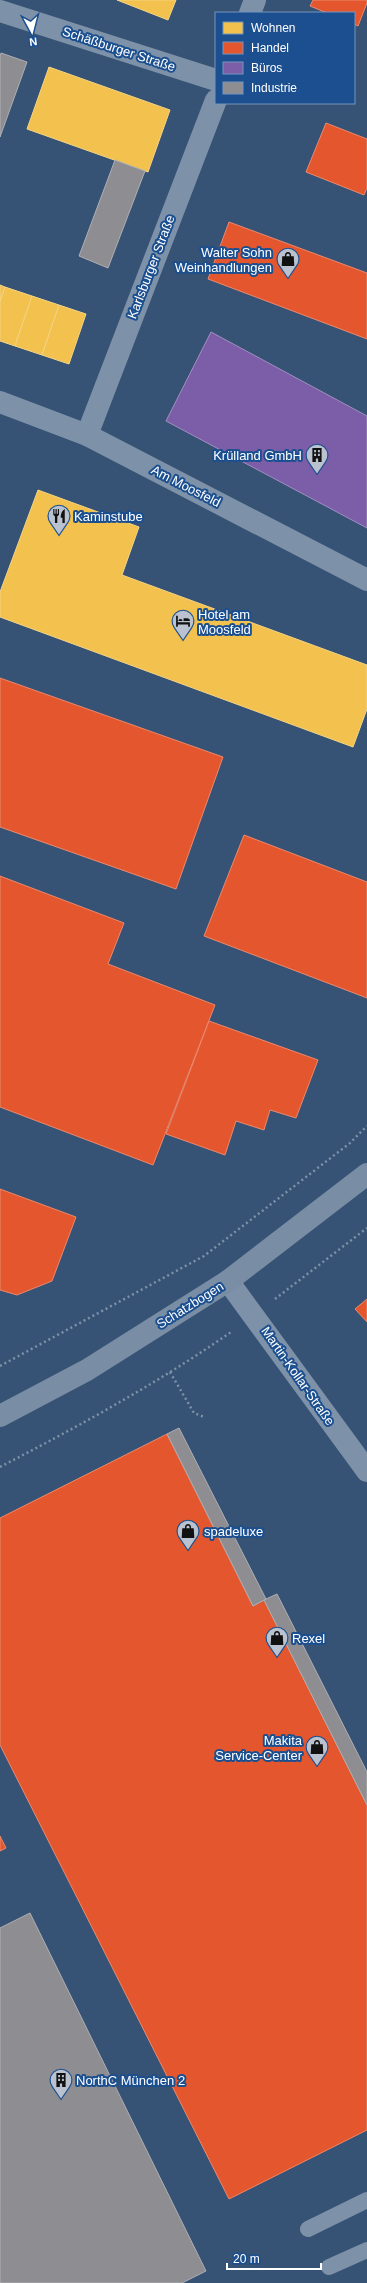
<svg xmlns="http://www.w3.org/2000/svg" width="367" height="2283" font-family="Arial,sans-serif">
<rect width="100%" height="100%" fill="#365274"/>
<g fill="#f2c14e" stroke="#f6d483">
<polygon points="117,0 176,0 168,20"/>
<polygon points="49,67 170,110 148,172 27,129"/>
<polygon points="0,285 5,287 0,302"/>
<polygon points="5,287 32,296 15,346 0,341 0,302"/>
<polygon points="32,296 59,305 42,355 15,346"/>
<polygon points="59,305 86,314 69,364 42,355"/>
<polygon points="38,490 139,527 122,575 367,665 367,709 353,747 0,617 0,592"/>
</g>
<g fill="#e4572e" stroke="#ec896d">
<polygon points="313,0 367,0 367,3 358,26 354,24 354,13 327,13 310,6"/>
<polygon points="326,123 367,139 367,188 364,195 306,172"/>
<polygon points="229,222 367,273 367,339 208,279"/>
<polygon points="0,678 223,757 176,889 0,827"/>
<polygon points="244,835 367,882 367,998 204,936"/>
<polygon points="0,876 124,923 108,964 215,1005 153,1165 0,1107"/>
<polygon points="209,1021 318,1060 296,1118 270,1110 264,1130 236,1121 225,1155 166,1134"/>
<polygon points="0,1189 76,1217 52,1281 17,1295 0,1290"/>
<polygon points="367,1299 367,1322 355,1309"/>
<polygon points="167,1434 253,1606 264,1600 367,1805 367,2130 229,2199 0,1745 0,1518"/>
<polygon points="0,1836 6,1848 0,1851"/>
</g>
<polygon fill="#7b5ea7" stroke="#a38ec1" points="211,332 367,416 367,528 166,421"/>
<g fill="#8d8d92" stroke="#afafb3">
<polygon points="1,53 27,62 0,137 0,56"/>
<polygon points="115,160 145,171 108,268 79,256"/>
<polygon points="179,1428 266,1599 253,1606 167,1434"/>
<polygon points="277,1594 367,1772 367,1805 264,1600"/>
<polygon points="30,1913 206,2271 182,2283 0,2283 0,1928"/>
</g>
<g fill="none" stroke-linecap="round" stroke-linejoin="round">
<g stroke="#7d92a8" stroke-width="2.5" stroke-dasharray="2 3" stroke-linecap="butt">
<polyline points="275,1299 367,1228"/>
<polyline points="0,1366 204,1256 350,1143 367,1126"/>
<polyline points="170,1372 194,1413 204,1417"/>
<path d="M0 1467C79 1426 158 1383 231 1332"/>
</g>
<g stroke="#7d92a8" stroke-width="16">
<polyline points="308,2229 367,2200"/>
<polyline points="329,2267 367,2250"/>
</g>
<g stroke="#7d92a8" stroke-width="22">
<polyline points="0,11 216,80"/>
<polyline points="250,13 255,0"/>
<polyline points="0,402 87,435 367,580"/>
<polyline points="87,435 216,100"/>
<polyline points="228,1281 367,1471"/>
</g>
<polyline stroke="#798da4" stroke-width="22" points="0,1416 87,1370 228,1281 367,1174"/>
</g>
<defs>
<g id="shop-pin" transform="scale(1.15)"><path d="M0 17L-7.5 6A9.5 9.5 0 1 1 7.5 6Z" fill="#b9c2ce" stroke="#1b4f8f"/><path d="M-5-2.5h2.3a2.7 3.5 0 0 1 5.4 0H5L5.5 6h-11ZM-1.5-2.5h3a1.5 2.3 0 0 0-3 0Z" fill="#111"/></g>
<g id="building-pin" transform="scale(1.15)"><path d="M0 17L-7.5 6A9.5 9.5 0 1 1 7.5 6Z" fill="#b9c2ce" stroke="#1b4f8f"/><path d="M-4-6H4V6H1V3H-1V6H-4ZM-2.5-4.3h1.7v1.8h-1.7ZM.8-4.3h1.7v1.8H.8ZM-2.5-1h1.7V.8h-1.7ZM.8-1h1.7V.8H.8Z" fill="#111"/></g>
<g id="restaurant-pin" transform="scale(1.15)"><path d="M0 17L-7.5 6A9.5 9.5 0 1 1 7.5 6Z" fill="#b9c2ce" stroke="#1b4f8f"/><path d="M-5-6h1v4h1v-4h1v4h1v-4h1v5L-1.5 .5V6h-2V.5L-5-1ZM5-6V6H3V1.5H1.5Q1.5-4 5-6Z" fill="#111"/></g>
<g id="hotel-pin" transform="scale(1.15)"><path d="M0 17L-7.5 6A9.5 9.5 0 1 1 7.5 6Z" fill="#b9c2ce" stroke="#1b4f8f"/><path d="M-6-4.5h1.5V1H6V5H4.5V3h-9V5H-6ZM-4 0a1.8 1.8 0 1 1 3.6 0ZM.5 0V-2.5h3Q6-2.5 6 0Z" fill="#111"/></g>
</defs>
<g fill-rule="evenodd">
<use href="#shop-pin" x="288" y="259"/>
<use href="#building-pin" x="317" y="455"/>
<use href="#restaurant-pin" x="59" y="516"/>
<use href="#hotel-pin" x="183" y="621"/>
<use href="#shop-pin" x="188" y="1531"/>
<use href="#shop-pin" x="277" y="1638"/>
<use href="#shop-pin" x="317" y="1747"/>
<use href="#building-pin" x="61" y="2080"/>
</g>
<g text-anchor="middle" dominant-baseline="central" stroke-width="4" stroke-linejoin="round" paint-order="stroke">
<g font-size="13" fill="#fff" stroke="#1b4f8f">
<text transform="translate(119 49) rotate(18)">Schäßburger Straße</text>
<text transform="translate(151 267) rotate(-69)">Karlsburger Straße</text>
<text transform="translate(186 486) rotate(27)">Am Moosfeld</text>
<text transform="translate(190 1305) rotate(-32)">Schatzbogen</text>
<text transform="translate(298 1376) rotate(55)">Martin-Kollar-Straße</text>
</g>
<g font-size="13" fill="#fff" stroke="#1b4f8f" text-anchor="start">
<text x="272" y="252" text-anchor="end">Walter Sohn<tspan x="272" dy="15">Weinhandlungen</tspan></text>
<text x="302" y="455" text-anchor="end">Krülland GmbH</text>
<text x="74" y="516">Kaminstube</text>
<text x="198" y="614">Hotel am<tspan x="198" dy="15">Moosfeld</tspan></text>
<text x="204" y="1531">spadeluxe</text>
<text x="292" y="1638">Rexel</text>
<text x="302" y="1740" text-anchor="end">Makita<tspan x="302" dy="15">Service-Center</tspan></text>
<text x="76" y="2080">NorthC München 2</text>
</g>
</g>
<rect x="215" y="12" width="140" height="92" fill="#1b4f8f" stroke="#7695bc"/>
<rect x="223" y="22" width="20" height="12" fill="#f2c14e" stroke="#7695bc"/>
<text x="251" y="32" font-size="12" fill="#ffffff">Wohnen</text>
<rect x="223" y="42" width="20" height="12" fill="#e4572e" stroke="#7695bc"/>
<text x="251" y="52" font-size="12" fill="#ffffff">Handel</text>
<rect x="223" y="62" width="20" height="12" fill="#7b5ea7" stroke="#7695bc"/>
<text x="251" y="72" font-size="12" fill="#ffffff">Büros</text>
<rect x="223" y="82" width="20" height="12" fill="#8d8d92" stroke="#7695bc"/>
<text x="251" y="92" font-size="12" fill="#ffffff">Industrie</text>
<g transform="translate(32 32) rotate(173)" stroke="#1b4f8f" stroke-width="3" paint-order="stroke">
<path d="M0-3L7 15L0 10L-7 15Z" fill="#ffffff"/>
<text y="-6" font-size="11" font-weight="bold" text-anchor="middle" fill="#ffffff">N</text>
</g>
<path d="M227 2263v6h94v-6" fill="none" stroke="#ffffff" stroke-width="2"/>
<text x="233" y="2263" font-size="12" fill="#ffffff" stroke="#1b4f8f" stroke-width="3" paint-order="stroke">20 m</text>
</svg>
